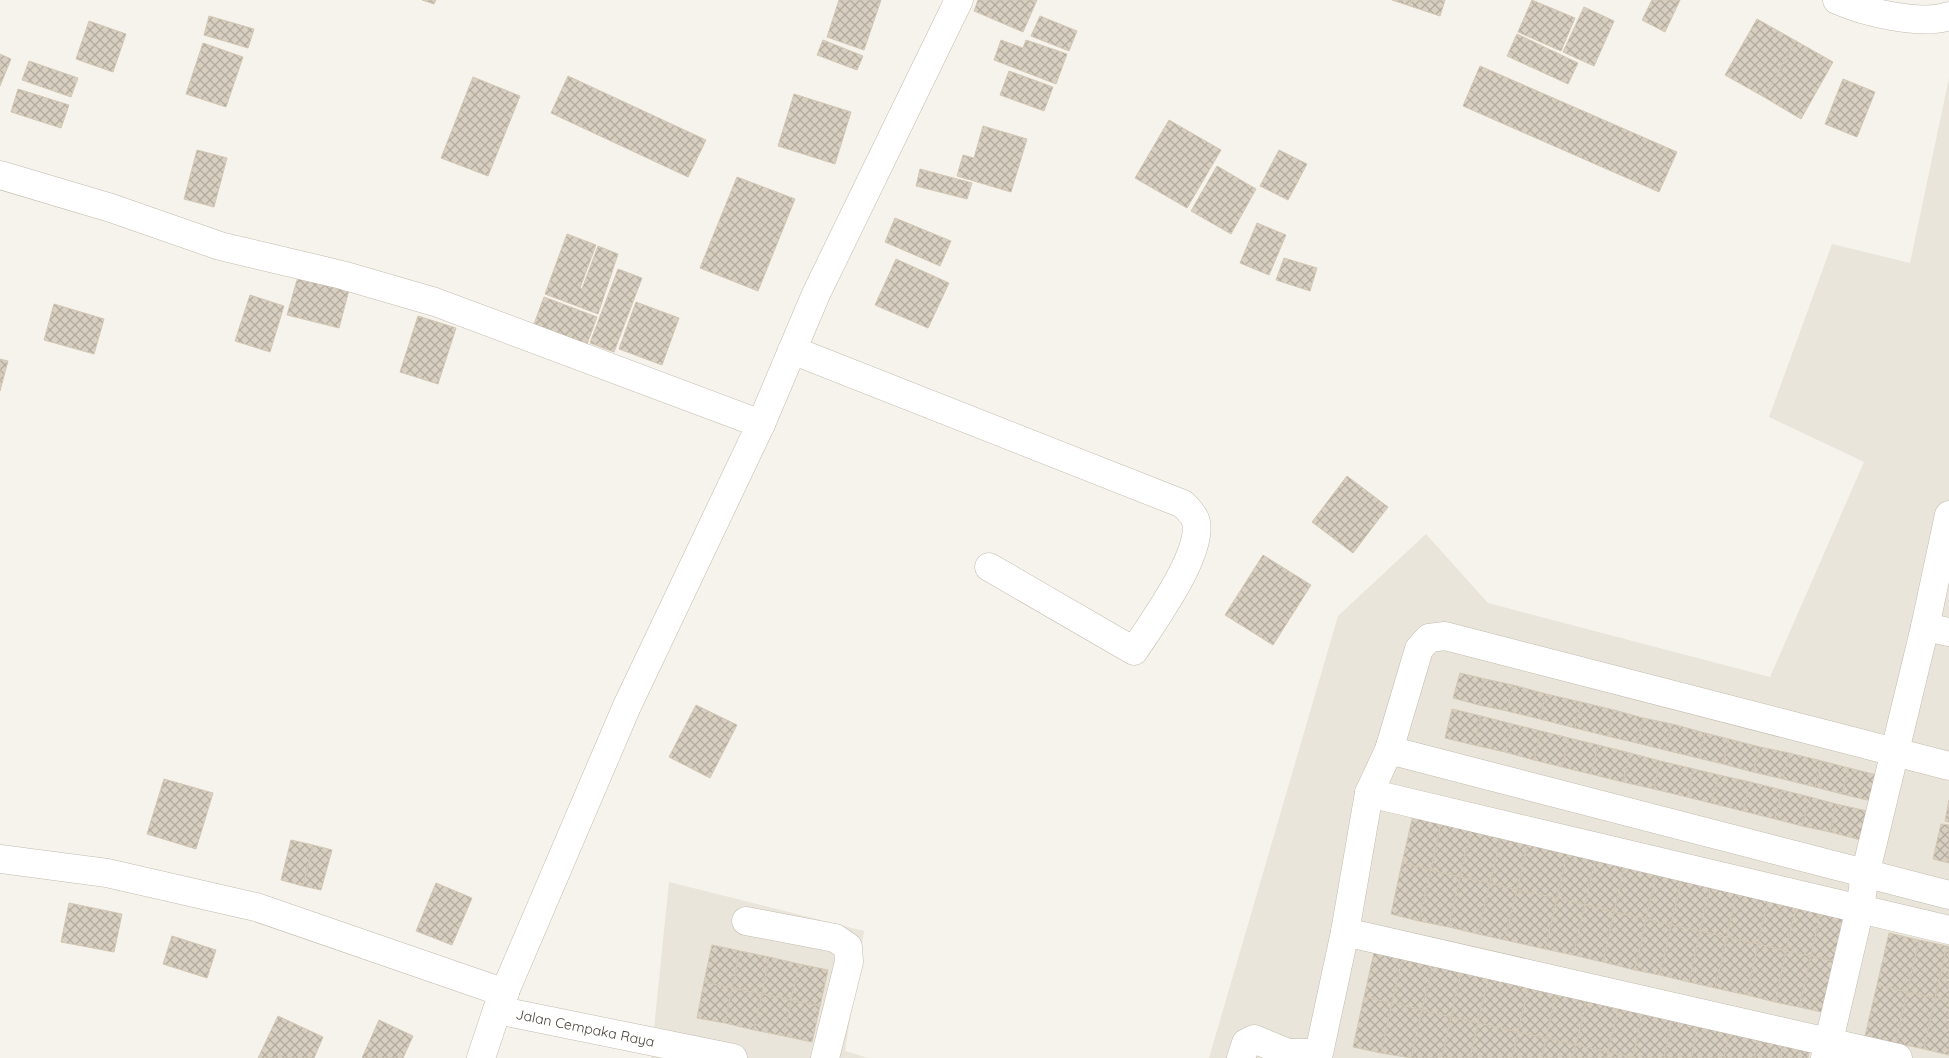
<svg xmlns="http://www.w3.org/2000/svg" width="1949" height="1058" font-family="Quicksand,sans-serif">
<defs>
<pattern id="building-cross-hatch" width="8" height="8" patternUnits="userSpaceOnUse" patternTransform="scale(1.25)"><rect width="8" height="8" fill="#d8cfc1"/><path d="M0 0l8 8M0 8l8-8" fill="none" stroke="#b1aa9e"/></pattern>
</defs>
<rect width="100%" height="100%" fill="#f6f3ec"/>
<g fill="#eae5da">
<polygon points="1949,78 1949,1058 1209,1058 1338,616 1426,534 1488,603 1770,677 1864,462 1769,417 1832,244 1910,263"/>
<polygon points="669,882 864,931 845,1051 868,1058 651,1058"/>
</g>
<g fill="url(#building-cross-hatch)" stroke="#d3c7b4">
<polygon points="422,0 436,0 434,4"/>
<polygon points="839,0 881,0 864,50 827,37"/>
<polygon points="978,0 1037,0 1023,32 974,11"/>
<polygon points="1392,0 1412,0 1410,6"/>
<polygon points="1412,0 1445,0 1440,16 1410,6"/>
<polygon points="1532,0 1575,18 1561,51 1518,32"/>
<polygon points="1652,0 1680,0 1665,32 1642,20"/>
<polygon points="1584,7 1614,21 1594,66 1563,52"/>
<polygon points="209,16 254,29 248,48 204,35"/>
<polygon points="1040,16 1077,31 1069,51 1031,36"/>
<polygon points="1757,19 1796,41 1764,97 1725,75"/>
<polygon points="89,21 126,34 113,72 76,59"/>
<polygon points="1517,34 1578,63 1568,84 1507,56"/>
<polygon points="823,40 863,56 857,70 817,55"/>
<polygon points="1001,40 1023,48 1026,40 1067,54 1056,84 994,60"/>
<polygon points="1796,41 1833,62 1801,119 1764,97"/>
<polygon points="203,43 243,57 226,107 186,94"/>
<polygon points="0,54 11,59 0,86"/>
<polygon points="29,61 78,78 71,97 22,80"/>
<polygon points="1480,66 1677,152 1659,192 1463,106"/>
<polygon points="1009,71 1053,87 1044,111 1000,95"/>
<polygon points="568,76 706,140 688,177 551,113"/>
<polygon points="473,77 520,96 488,176 441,158"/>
<polygon points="1843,79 1875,92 1857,137 1825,124"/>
<polygon points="18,89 69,105 61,128 11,112"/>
<polygon points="794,94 851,112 835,164 778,146"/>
<polygon points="1169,120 1221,150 1187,208 1135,178"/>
<polygon points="983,126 1027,139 1011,192 957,176 963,155 974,158"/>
<polygon points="197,150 227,158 214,207 184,199"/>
<polygon points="1279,150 1307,164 1288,200 1260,186"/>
<polygon points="1217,166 1256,189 1231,234 1191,211"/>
<polygon points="920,169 972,183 967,199 916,186"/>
<polygon points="737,177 795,199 758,291 700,268"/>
<polygon points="895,218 951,241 940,266 885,242"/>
<polygon points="1257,223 1286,235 1269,275 1240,263"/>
<polygon points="567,234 596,245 580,288 582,289 598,246 618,254 598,314 545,294"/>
<polygon points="1284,258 1317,268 1310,291 1276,280"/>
<polygon points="896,259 949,283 928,328 875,305"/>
<polygon points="618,269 642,278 614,352 590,343"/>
<polygon points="299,273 350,286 339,328 287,315"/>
<polygon points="250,295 284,306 270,352 235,341"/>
<polygon points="544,297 597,317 587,344 534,324"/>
<polygon points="636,302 679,318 662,365 619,349"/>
<polygon points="54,304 104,319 94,354 44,340"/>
<polygon points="418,316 456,328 438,384 400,372"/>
<polygon points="0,359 8,361 0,391"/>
<polygon points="1347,476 1388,507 1353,553 1312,522"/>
<polygon points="1263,555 1311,585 1273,645 1225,615"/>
<polygon points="1460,673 1485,679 1479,705 1453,698"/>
<polygon points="1485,679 1513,685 1507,711 1479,705"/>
<polygon points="1513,685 1546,694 1540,719 1507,711"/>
<polygon points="1546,694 1581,702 1575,728 1540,719"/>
<polygon points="1581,702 1614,710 1607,736 1575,728"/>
<polygon points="696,705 737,725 710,778 669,757"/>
<polygon points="1452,709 1481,716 1474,745 1445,738"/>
<polygon points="1614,710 1643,718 1637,743 1607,736"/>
<polygon points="1481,716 1512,724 1505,752 1474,745"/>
<polygon points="1643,718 1672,724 1665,750 1637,743"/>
<polygon points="1512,724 1541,731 1534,760 1505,752"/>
<polygon points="1672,724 1705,733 1698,758 1665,750"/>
<polygon points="1541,731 1569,738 1562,767 1534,760"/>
<polygon points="1705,733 1729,739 1723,764 1698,758"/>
<polygon points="1569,738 1598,745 1591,774 1562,767"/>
<polygon points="1729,739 1760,747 1753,772 1723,764"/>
<polygon points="1598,745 1630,753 1623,782 1591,774"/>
<polygon points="1760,747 1789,753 1783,779 1753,772"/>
<polygon points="1630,753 1660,761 1654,789 1623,782"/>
<polygon points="1789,753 1822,761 1815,787 1783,779"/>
<polygon points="1660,761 1694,769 1687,797 1654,789"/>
<polygon points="1822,761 1849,768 1842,794 1815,787"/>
<polygon points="1849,768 1877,775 1871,801 1842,794"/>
<polygon points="1694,769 1719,775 1711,803 1687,797"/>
<polygon points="1719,775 1750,782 1743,811 1711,803"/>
<polygon points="164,779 213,793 196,849 147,834"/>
<polygon points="1750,782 1782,790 1775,819 1743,811"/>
<polygon points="1782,790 1810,797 1802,826 1775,819"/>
<polygon points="1810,797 1836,804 1830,832 1802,826"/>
<polygon points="1949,800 1949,822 1945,821"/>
<polygon points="1836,804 1867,811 1861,840 1830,832"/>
<polygon points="1414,811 1442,818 1431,870 1402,863"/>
<polygon points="1442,818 1472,824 1460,877 1431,870"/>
<polygon points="1472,824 1502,831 1490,883 1460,877"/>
<polygon points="1941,824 1949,825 1949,863 1933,859"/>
<polygon points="1502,831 1529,838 1517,890 1490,883"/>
<polygon points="1529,838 1569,846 1557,898 1517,890"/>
<polygon points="291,840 313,845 303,886 281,880"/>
<polygon points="313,845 332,850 321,890 303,886"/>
<polygon points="1569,846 1597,853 1585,905 1557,898"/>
<polygon points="1597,853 1626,860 1614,912 1585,905"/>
<polygon points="1626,860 1658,867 1646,919 1614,912"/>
<polygon points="1402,863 1431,870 1419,921 1391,914"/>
<polygon points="1658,867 1683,873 1671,925 1646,919"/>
<polygon points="1431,870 1460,877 1449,927 1419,921"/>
<polygon points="1683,873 1712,879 1700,931 1671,925"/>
<polygon points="1460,877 1490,883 1478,934 1449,927"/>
<polygon points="1712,879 1738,885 1727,937 1700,931"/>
<polygon points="436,883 472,898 452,945 416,931"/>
<polygon points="1490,883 1517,890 1505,940 1478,934"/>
<polygon points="1738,885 1770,892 1758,944 1727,937"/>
<polygon points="1517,890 1557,898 1545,949 1505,940"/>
<polygon points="1770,892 1798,899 1786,951 1758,944"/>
<polygon points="1557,898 1585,905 1573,955 1545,949"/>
<polygon points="1798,899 1822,904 1811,956 1786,951"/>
<polygon points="69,903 122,914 114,952 61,942"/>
<polygon points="1822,904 1849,910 1838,962 1811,956"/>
<polygon points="1585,905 1614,912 1603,962 1573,955"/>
<polygon points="1614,912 1646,919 1635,970 1603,962"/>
<polygon points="1646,919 1671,925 1660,975 1635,970"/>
<polygon points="1671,925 1700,931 1689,982 1660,975"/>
<polygon points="1700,931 1727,937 1715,988 1689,982"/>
<polygon points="1889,933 1919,940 1907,992 1877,985"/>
<polygon points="172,936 216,950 207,978 163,964"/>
<polygon points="1727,937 1758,944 1747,995 1715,988"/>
<polygon points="1919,940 1947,946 1935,998 1907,992"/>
<polygon points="1376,944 1404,951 1392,1003 1364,997"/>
<polygon points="1758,944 1786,951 1775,1002 1747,995"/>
<polygon points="712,945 740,951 732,988 704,982"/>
<polygon points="1947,946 1949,947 1949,1001 1935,998"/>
<polygon points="740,951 769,957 762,994 732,988"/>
<polygon points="1404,951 1434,958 1422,1010 1392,1003"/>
<polygon points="1786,951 1811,956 1799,1007 1775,1002"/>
<polygon points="1811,956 1838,962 1826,1013 1799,1007"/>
<polygon points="769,957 799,964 791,1000 762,994"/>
<polygon points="1434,958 1463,964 1451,1017 1422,1010"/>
<polygon points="799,964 828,970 820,1006 791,1000"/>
<polygon points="1463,964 1490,971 1478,1023 1451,1017"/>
<polygon points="1490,971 1530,980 1518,1032 1478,1023"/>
<polygon points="1530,980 1558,986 1546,1038 1518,1032"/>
<polygon points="704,982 732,988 725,1023 697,1018"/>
<polygon points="1877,985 1907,992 1896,1043 1865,1036"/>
<polygon points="1558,986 1588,993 1576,1045 1546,1038"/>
<polygon points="732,988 762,994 754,1030 725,1023"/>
<polygon points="1907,992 1935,998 1924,1049 1896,1043"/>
<polygon points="1588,993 1620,1000 1608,1052 1576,1045"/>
<polygon points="762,994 791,1000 784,1036 754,1030"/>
<polygon points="1364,997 1392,1003 1381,1053 1353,1047"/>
<polygon points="1935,998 1949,1001 1949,1055 1924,1049"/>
<polygon points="791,1000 820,1006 812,1042 784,1036"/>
<polygon points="1620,1000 1644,1005 1633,1058 1608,1052"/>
<polygon points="1392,1003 1422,1010 1411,1058 1381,1053"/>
<polygon points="1644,1005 1674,1012 1664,1058 1633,1058"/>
<polygon points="1422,1010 1451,1017 1442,1058 1411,1058"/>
<polygon points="1674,1012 1700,1018 1691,1058 1664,1058"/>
<polygon points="278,1016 323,1037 314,1058 258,1058"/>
<polygon points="1451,1017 1478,1023 1470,1058 1442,1058"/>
<polygon points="1700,1018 1731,1025 1724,1058 1691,1058"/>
<polygon points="379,1020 413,1036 403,1058 362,1058"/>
<polygon points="1478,1023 1518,1032 1512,1058 1470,1058"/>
<polygon points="1731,1025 1760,1032 1754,1058 1724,1058"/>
<polygon points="1518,1032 1546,1038 1542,1058 1512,1058"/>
<polygon points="1760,1032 1784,1037 1780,1058 1754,1058"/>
<polygon points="1784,1037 1811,1043 1808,1058 1780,1058"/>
<polygon points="1546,1038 1576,1045 1573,1058 1542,1058"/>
<polygon points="1576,1045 1608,1052 1607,1058 1573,1058"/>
<polygon points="1608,1052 1633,1058 1607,1058"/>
</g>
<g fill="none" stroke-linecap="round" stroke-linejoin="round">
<g stroke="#c2bbae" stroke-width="29">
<g id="minor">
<path d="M1837 0C1864 12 1921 26 1949 16"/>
<polyline points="0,175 111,208 220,246 342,275 435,302 761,424"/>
<path d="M792 350 1183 504C1187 508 1195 516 1196 522 1203 554 1152 623 1134 651L989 567"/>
<polyline points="1925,627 1949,632"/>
<polyline points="1389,750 1949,895"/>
<polyline points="1369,793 1949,930"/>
<polyline points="0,859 107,873 256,907 505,993"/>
<polyline points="746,921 835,938 848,947 849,962 825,1058"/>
<polyline points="1345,932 1898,1058"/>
<path id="s1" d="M497 1010 733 1058"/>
<polyline points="481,1058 497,1010 627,706 761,424 816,294 959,0"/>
<polyline points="1241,1058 1246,1043 1254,1039 1288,1053 1319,1053 1345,932 1369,793 1389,750 1419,649 1429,638 1445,636 1949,766"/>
<polyline points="1825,1058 1860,908 1865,875 1925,627 1949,515"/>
</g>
</g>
<use href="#minor" stroke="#fff" stroke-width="28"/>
</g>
<g text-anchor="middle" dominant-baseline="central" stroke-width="5" stroke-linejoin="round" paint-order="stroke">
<g font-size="14" fill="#4b4439" stroke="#fff">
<text stroke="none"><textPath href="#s1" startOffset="90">Jalan Cempaka Raya</textPath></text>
</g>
</g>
</svg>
